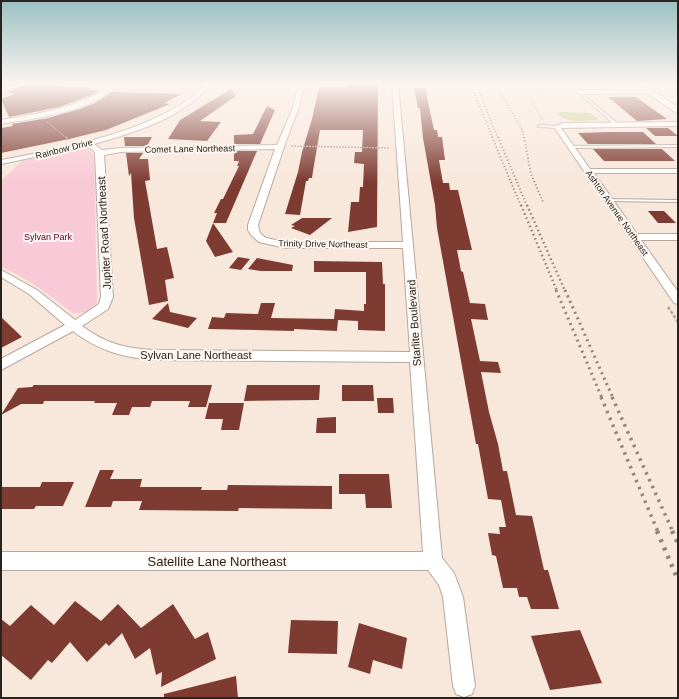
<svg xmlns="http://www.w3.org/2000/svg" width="679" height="699" font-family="Arial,sans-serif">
<rect width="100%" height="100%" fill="#f8e7db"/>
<path fill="#f8c9d6" d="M79 148H88L94 155 97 302C94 311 81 314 72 313 50 295 28 278 1 267V181L22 161Z"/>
<path fill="#c5d189" d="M560 112 590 113 599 119C589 121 568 124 557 114Z"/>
<g fill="#7d3b31">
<polygon points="27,84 50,84 48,85 92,88 89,90 99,91 86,97 59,107 9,117 1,99 15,94 8,92"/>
<polygon points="378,84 377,227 348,232 351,202 359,202 360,187 363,187 364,164 354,163 355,152 362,152 363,130 320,130 313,171 312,178 309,178 308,181 306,181 300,215 285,214 298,172 302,152 312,119 319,87 347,87 348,85"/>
<polygon points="414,88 425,88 434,130 437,130 438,137 442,137 445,160 439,160 443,183 449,183 450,190 458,190 472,250 457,250 461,271 463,272 470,303 485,304 488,320 471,319 480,361 498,362 501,373 481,372 489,412 498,444 503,471 507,471 516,515 532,516 544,570 548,570 559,609 531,609 527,597 519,597 517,588 503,588 496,556 492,555 488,533 500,534 499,527 506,527 501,500 488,499 478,444 476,444 437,228 435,205 423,138 420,108 418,108"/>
<polygon points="231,89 236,96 200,121 221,122 207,141 168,139 180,120"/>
<polygon points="112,92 182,94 164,103 170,104 106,130 69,139 1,153 1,128 13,126 12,124 48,118 80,109 95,103"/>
<polygon points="608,97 636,97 667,119 637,121"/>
<polygon points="267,106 275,110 260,144 234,144 234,135 253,134"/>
<polygon points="646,128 668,128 678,136 655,136"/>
<polygon points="608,132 643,132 656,144 588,144 578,133"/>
<polygon points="124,137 152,137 147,146 125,146"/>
<polygon points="593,149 662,149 675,161 604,161"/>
<polygon points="234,151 257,151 226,223 213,223 233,252 215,257 206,241 217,213 214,213 221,199 223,199 239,166 237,166 239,161 234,161"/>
<polygon points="126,153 143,153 139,159 148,159 150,180 145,181 157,249 167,247 174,278 165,280 168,301 149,305 134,218 131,173 129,176"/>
<polygon points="648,211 664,211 676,223 658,223"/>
<polygon points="302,218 332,218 310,235 291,228 295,226 291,225"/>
<polygon points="238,257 250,259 241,270 229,268"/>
<polygon points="257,258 293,265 292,271 261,271 248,269"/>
<polygon points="314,261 382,262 383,284 385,284 385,331 358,330 358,321 338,320 337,331 294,329 294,331 208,329 212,317 224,318 226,313 258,314 261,303 275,303 271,318 334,319 335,309 364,311 364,304 366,304 366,272 314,272"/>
<polygon points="168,303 170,312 197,318 188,328 152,319"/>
<polygon points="1,317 22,337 1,348"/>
<polygon points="34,385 212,385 206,407 188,407 190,401 152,401 150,407 132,407 129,415 112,415 117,403 94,403 95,401 44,401 43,404 21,404 1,415 18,388 32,387"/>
<polygon points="247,385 320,385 319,400 244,401"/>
<polygon points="342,385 373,385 374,401 342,401"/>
<polygon points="377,398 393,398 394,413 378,413"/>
<polygon points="209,403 244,403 239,430 221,430 223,419 205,419"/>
<polygon points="336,417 336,433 316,433 317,418"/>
<polygon points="100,470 114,470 110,479 142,479 140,487 202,487 201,490 227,490 228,485 332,486 332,509 239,508 238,511 139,510 142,501 113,501 111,507 85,507"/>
<polygon points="339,474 389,474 392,508 366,508 365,494 339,494"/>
<polygon points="42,482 74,482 63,506 36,506 34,509 1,509 1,487 40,487"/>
<polygon points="75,601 101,621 118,604 141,628 173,604 195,639 208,632 216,659 161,687 162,672 156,675 150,648 135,659 122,633 109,646 106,643 87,662 70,642 52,663 48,660 31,680 1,655 1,619 10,626 31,605 54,625"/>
<polygon points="291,620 338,621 337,654 288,653"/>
<polygon points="359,623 407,638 402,669 373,660 370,674 348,667"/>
<polygon points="580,630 602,683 550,690 531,636"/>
<polygon points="236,676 238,698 164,698 164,694"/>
</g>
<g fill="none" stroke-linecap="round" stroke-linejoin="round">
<g stroke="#b7a79c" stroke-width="2">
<g id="service">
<polygon points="569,84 571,84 618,124 618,126 616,126"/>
<polygon points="540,125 557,126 559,127 557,128 539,127 538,126"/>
<polygon points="678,145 678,147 570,148 568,147 570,146"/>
<polygon points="607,199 678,200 678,202 608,201 607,201"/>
</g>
</g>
<g stroke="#b7a79c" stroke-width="2">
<g id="minor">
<polygon points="17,84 26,84 1,93 1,89"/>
<path d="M112 84H119C92 112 38 118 1 124V120C40 113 80 108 112 84Z"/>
<path d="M205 84H211C183 118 136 132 94 144L102 150 121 148 277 145 292 110 299 84H305L298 110 285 144 258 225 260 233 266 238 286 242H403L392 84H398L442 558 454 573 463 597 475 686 472 694 464 697 456 694 453 686 443 597 439 585 428 570H1V552H423L410 362 152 360C122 357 97 350 73 331L1 370V359L65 325 29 294 1 277V270L37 290 75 320 99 304 101 297 95 152 88 146 1 164V160C61 149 139 134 189 99 195 95 200 89 205 84ZM275 149 248 225V230L251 235 259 242 286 248H403L410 352 152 350C124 348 105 343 82 326L108 309 113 297 104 155 121 152Z"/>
<polygon points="650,90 653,92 652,93 579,94 576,92 579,90"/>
<polygon points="678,122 678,126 561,128 590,169 678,169 678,173 594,173 637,234 678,234 678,240 641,240 678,292 678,304 674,303 554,127 563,123"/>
</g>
</g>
<g stroke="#b7a79c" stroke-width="2">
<polygon id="secondary" points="634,84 643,84 678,107 678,114"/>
</g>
<g stroke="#afa299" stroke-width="1" stroke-dasharray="1.5 1" stroke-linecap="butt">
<polyline points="527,84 532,90 528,91 530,94 529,98 543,120"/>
<polyline points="532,90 538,90"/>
<polyline points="47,122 67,138"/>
</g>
<g stroke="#afa299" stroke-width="1.5" stroke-dasharray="2 1" stroke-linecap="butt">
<polyline points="66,137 69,140"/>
<polyline points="291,146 390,148"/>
</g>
<polyline stroke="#afa299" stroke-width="2.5" stroke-dasharray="3 2" stroke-linecap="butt" points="668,307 678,322"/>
<use href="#service" fill="#fff" fill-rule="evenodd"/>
<use href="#minor" fill="#fff" fill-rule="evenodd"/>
<use href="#secondary" fill="#fff" fill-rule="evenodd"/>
<g stroke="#90847c" stroke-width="1.5" stroke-dasharray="1 2" stroke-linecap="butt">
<polyline points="470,84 493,138"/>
<polyline points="476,84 498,138"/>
<polyline points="496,84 522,130 524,138"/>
</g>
<g stroke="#90847c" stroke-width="2" stroke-dasharray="1 2.5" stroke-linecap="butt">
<polyline points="492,137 521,206"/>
<polyline points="498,137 527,206"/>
<polyline points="524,137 531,174 543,202"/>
</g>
<g stroke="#90847c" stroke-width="2.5" stroke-dasharray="1.5 3" stroke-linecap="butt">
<polyline points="521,205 557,291"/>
<polyline points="527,205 565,291"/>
</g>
<g stroke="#90847c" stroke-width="3" stroke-dasharray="2 4" stroke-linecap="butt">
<polyline points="556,290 602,398"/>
<polyline points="565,290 613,398"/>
</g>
<g stroke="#90847c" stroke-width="3.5" stroke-dasharray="2.5 5" stroke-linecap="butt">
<polyline points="601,397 658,532"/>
<polyline points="612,397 673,532"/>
</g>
<g stroke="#90847c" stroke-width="4.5" stroke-dasharray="3 6" stroke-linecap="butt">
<polyline points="657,531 678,580"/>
<polyline points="672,531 678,543"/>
</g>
</g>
<linearGradient id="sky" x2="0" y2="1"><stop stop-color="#9ac0c2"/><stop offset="0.46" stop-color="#fcf4ef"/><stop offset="1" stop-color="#fcf4ef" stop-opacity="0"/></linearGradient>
<rect width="679" height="182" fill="url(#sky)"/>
<g text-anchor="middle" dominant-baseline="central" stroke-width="4" stroke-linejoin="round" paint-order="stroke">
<g font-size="9" fill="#2a241f" stroke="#fdf6f1">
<text transform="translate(64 149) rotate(-14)">Rainbow Drive</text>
<text transform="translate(190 149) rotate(-1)">Comet Lane Northeast</text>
<text transform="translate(617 213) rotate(55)">Ashton Avenue Northeast</text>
<text transform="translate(323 244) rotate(1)">Trinity Drive Northeast</text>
</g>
<g font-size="9" fill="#5a002a" stroke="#fdf6f1">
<text x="48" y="237">Sylvan Park</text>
</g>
<g font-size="11" fill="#2a241f" stroke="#fdf6f1">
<text transform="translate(104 233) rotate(-93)">Jupiter Road Northeast</text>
<text transform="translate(414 323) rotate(-94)">Starlite Boulevard</text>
<text x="196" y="355">Sylvan Lane Northeast</text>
</g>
<g font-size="13" fill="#2a241f" stroke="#fdf6f1">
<text x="217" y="561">Satellite Lane Northeast</text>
</g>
</g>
<rect width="679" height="699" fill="none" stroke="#2a241f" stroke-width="4"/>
</svg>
